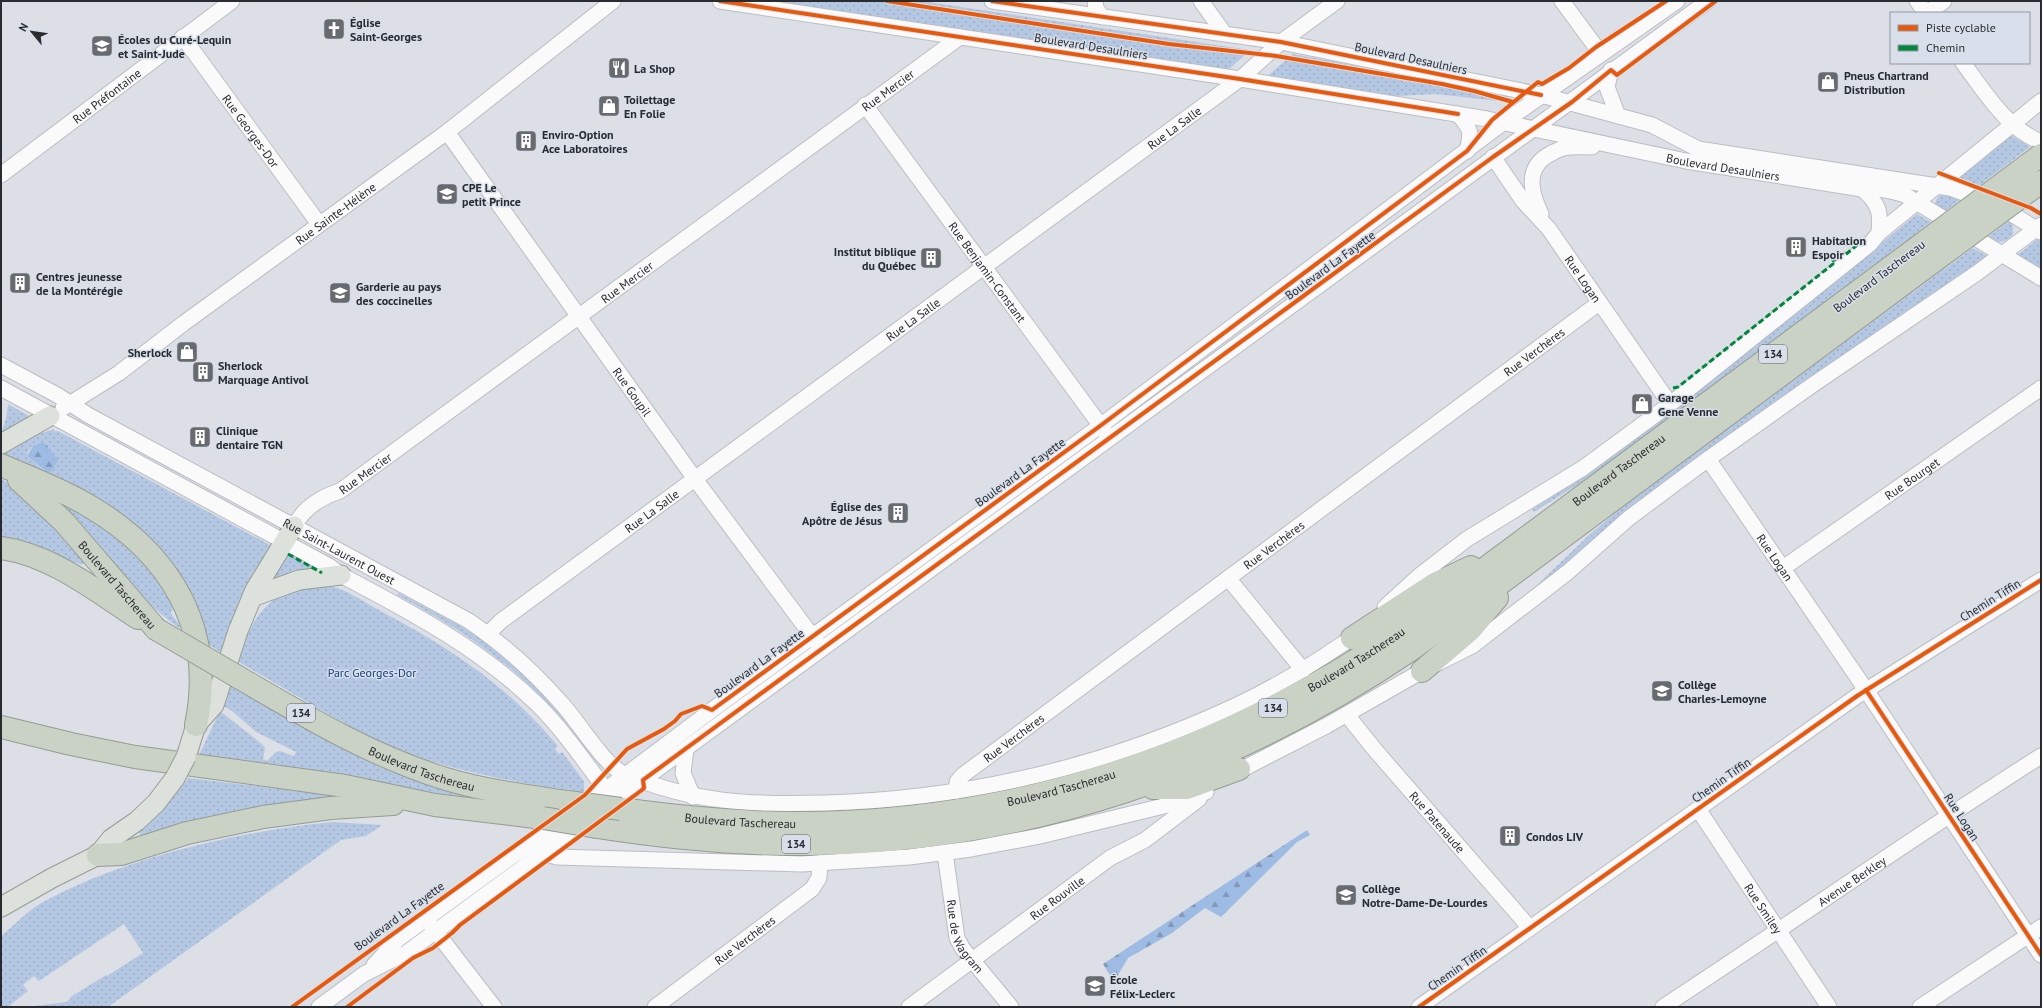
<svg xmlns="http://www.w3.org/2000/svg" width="2042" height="1008" font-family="'PT Sans',sans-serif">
<defs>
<pattern id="grass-dots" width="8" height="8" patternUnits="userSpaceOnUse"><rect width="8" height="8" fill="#b5c8e3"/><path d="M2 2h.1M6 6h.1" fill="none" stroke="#9cacc3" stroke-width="1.8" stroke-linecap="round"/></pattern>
<pattern id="forest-firs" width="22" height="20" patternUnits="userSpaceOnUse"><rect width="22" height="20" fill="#9ebbe3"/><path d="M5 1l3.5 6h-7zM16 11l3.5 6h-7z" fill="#8198b8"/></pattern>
</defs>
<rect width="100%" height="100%" fill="#dce0e6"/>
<g fill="url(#grass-dots)" fill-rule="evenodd">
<polygon points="771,1 921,1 1250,50 1226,72"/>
<polygon points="1293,54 1512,95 1499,101 1435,94 1396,96 1265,78"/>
<polygon points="2011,135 2030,147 1979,186 1960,178"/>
<polygon points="1942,194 1961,199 1944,212 1935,204 1937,198"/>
<polygon points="1917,214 1931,222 1599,471 1534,512 1532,510 1590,472 1709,383"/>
<path d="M2010 220 2013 226V234C2004 244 1998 243 1987 238Z"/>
<polygon points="2039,238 2041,240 2041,270 2016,256"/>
<polygon points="1973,248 1987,256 1787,393 1676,474 1531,594 1530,592 1589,535 1627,503"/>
<polygon points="8,404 29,416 2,435 1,434 6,419"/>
<path d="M54 429V431H58L272 546 222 653 209 645 194 602 41 472 1 452 30 437ZM41 442 56 457 44 470 27 456C27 450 35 444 41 442Z"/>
<polygon points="1,478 38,506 85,562 82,565 27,543 1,537"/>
<path d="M63 502 87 514 149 565 173 606 171 614 181 626 179 628C133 595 98 547 60 505Z"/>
<polygon points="289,553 291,554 324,572 268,585"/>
<path d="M324 585C344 587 362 601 379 610 450 648 506 684 558 746L555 749 559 754 562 752 584 781V792C526 784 469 775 413 755 351 732 294 693 237 661 247 632 259 603 290 591 300 587 313 587 324 585Z"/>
<path d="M398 593C426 608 456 622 483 640 531 672 567 720 602 765L600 766C544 687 482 640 397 595Z"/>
<path d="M231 685C279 713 327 743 378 766 415 782 454 791 494 801L197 759 220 711 262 744 265 748 263 759 267 761 276 752 280 751 294 756 296 752 256 732 232 711 222 705Z"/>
<polygon points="188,778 341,796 340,799 141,837 138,831 165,807"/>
<path d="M333 822 382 825 366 836 341 840 108 1007H26L67 1002 72 996 106 975 107 976 143 953 124 924 39 981 34 976 23 985 28 991 8 1007H1V936C15 925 27 911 43 902 126 857 240 831 333 822Z"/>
</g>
<g fill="url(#forest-firs)">
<polygon points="41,442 46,444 58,460 51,472 47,472 27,456 33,446"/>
<polygon points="1307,830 1310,835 1297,842 1221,917 1205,908 1172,933 1128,958 1114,982 1103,964"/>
</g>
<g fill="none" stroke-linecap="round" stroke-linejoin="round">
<g stroke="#babdc1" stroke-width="17">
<g id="minor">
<path id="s1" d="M720 1 1240 79 1487 119 1686 161 1862 189C1878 188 1890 190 1905 195L2041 278"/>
<polyline points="992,1 1281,42 1541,95 1652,125 1698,149 1950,188 1999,206 2041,232"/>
<polyline points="1095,1 1096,8 1102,17"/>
<polyline points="1201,1 1224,33"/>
<polyline points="1562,1 1601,54"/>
<polyline points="1917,1 1926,13"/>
<polyline points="1927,13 1944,1"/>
<path id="s2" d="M183 37 319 224"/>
<path d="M1963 63C1985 92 2006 128 2041 142"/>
<polyline points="1611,70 1607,87 1618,116"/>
<path id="s3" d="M865 105 1106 433"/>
<path d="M1458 114C1471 129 1472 132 1467 151"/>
<path id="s4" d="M447 132 695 479 818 644"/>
<path id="s5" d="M1493 157 1523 201 1549 229 1670 404"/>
<path id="s6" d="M1 175 232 1"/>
<path d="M1862 189C1879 204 1881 211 1879 233"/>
<path d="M1541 214C1531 193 1524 168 1550 154 1554 152 1559 149 1564 148 1573 146 1582 147 1592 147"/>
<path id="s7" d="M1 365 57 395 88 415 469 621C503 644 534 672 562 704 578 721 604 765 624 774 693 803 751 805 825 803 967 799 1106 766 1235 706 1267 691 1297 674 1326 655 1337 647 1349 641 1359 632"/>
<path d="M1 388 329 566 341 575C411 612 481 649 538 705 564 731 584 761 606 790L615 792"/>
<path id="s8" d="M63 408 119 373 184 323 447 132 613 1"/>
<path id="s9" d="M1708 459 1862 684 2041 955"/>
<path id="s10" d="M294 526C304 508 321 497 340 491 548 341 753 188 960 37"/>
<path id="s11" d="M1783 568 2041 388"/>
<polyline points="1228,578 1303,670"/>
<polyline points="1385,607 1419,576 1467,539 1583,468 1670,404 1870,244 1879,233 2041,101"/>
<path id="s12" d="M488 634 501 621 1240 79 1281 42 1337 1"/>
<path id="s13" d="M1347 715 1375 750 1530 928"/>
<polyline points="686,749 683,773 693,797"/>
<polyline points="1231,775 1326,726 1422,671 1472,646 1568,572 1629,518 1708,459 1811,386 1977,273 2041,225"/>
<path id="s14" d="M957 791V782L963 775 1599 303"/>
<polyline points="603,809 1708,1"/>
<path id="s15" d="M1698 809 1829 1007"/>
<polyline points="537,841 547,854 557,857 802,864 909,857 971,849 1040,836 1176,803 1206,792"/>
<path id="s16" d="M945 853 957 938 963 949 1011 1007"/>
<polyline points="430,924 494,1007"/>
<polyline points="374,965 397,940 511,857 543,837 712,710 1100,426 1504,122 1677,1"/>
<polyline points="319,1007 364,974 406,953 585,822"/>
<path id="s17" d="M655 1007 812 889 819 878 820 863"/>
<path id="s18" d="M909 1007 1110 858 1145 840 1199 799"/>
<polyline points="1419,1007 1857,696 2041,580"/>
<path id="s19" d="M1663 1007C1790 924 1913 837 2041 756"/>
<polyline points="1920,1007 2041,927"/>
</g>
</g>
<g stroke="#949c92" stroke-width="21">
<g id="major">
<polyline points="1,444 50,416"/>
<polyline points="252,597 299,580 341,575"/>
<polyline points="186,757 196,725 214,705 238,631 255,590 294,526"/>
<polyline points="1,907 52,878 98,855 111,839 137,821 156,803 175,778"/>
</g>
</g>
<g stroke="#949c92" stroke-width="24">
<g id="highway">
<path d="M1 465C30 478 61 489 89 506 171 554 216 629 196 725"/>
<path id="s20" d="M19 480 64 522 156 629"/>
<path d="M1 548C52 555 96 591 138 618"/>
<polyline points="1352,638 1435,584 1471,567"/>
<polyline points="1422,671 1470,630 1497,598"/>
<path id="s21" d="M238 677C305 716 371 756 446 779 486 791 527 796 568 802"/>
<polyline points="1,727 71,744 135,757 345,786 435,805 543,818"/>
<polyline points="1153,788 1187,788 1239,769"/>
<path id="s22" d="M621 809C679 817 737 823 795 823 1014 823 1212 757 1394 636L1922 244"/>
<path d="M597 827C668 838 739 845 811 844 1030 841 1232 771 1412 649L1934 261"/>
<polyline points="98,855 121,854 187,833 263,817 331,808 393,804"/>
</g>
</g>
<use href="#minor" stroke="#fafafb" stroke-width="15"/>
<use href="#major" stroke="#dde1db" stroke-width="19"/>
<use href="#highway" stroke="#cad1c5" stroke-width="22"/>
<g stroke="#949c92" stroke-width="21" stroke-linecap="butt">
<polyline id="major-bridge" points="175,778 186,757"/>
</g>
<g stroke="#949c92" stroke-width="24" stroke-linecap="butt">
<g id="highway-bridge">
<polyline points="1922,244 2041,155"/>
<polyline points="1934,261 2041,182"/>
<polyline points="156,629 238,677"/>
<polyline points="568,802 621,809"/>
<polyline points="543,818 597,827"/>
</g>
</g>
<use href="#major-bridge" stroke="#dde1db" stroke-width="19"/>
<use href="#highway-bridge" stroke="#cad1c5" stroke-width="22"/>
<g stroke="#00873e" stroke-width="3" stroke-dasharray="6 3" stroke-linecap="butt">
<polyline points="1673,388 1678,387 1833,264 1831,262 1844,253 1845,255 1866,238"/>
<polyline points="288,554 322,573"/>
</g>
<g stroke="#d8dfea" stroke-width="6">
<g id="cycleway">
<polyline points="720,1 1240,79 1458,114"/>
<polyline points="887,1 1169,44 1276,56 1442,84 1474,91 1513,102"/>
<polyline points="992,1 1281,42 1541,95"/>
<polyline points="1939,173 2031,208 2041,214"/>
<polyline points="1866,690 2041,955"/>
<polyline points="292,1007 585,795 627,749 664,729 675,721 681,714 702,706 712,710 1100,426 1467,151 1492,120 1538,82 1542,84 1569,68 1596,47 1666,1"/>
<polyline points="347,1007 413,958 433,948 452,933 460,925 642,790 644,788 643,780 718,725 1493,157 1572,102 1611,70 1617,75 1716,1"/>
<polyline points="1419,1007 1857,696 2041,580"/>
</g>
</g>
<use href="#cycleway" stroke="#e8590c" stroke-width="4"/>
</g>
<defs>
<g id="church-square" transform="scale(1.15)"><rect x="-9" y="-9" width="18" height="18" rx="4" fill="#676a6f" stroke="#d8dfea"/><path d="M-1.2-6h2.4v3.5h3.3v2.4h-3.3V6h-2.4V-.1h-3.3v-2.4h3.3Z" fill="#fff"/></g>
<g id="school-square" transform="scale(1.15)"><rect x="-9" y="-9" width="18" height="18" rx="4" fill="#676a6f" stroke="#d8dfea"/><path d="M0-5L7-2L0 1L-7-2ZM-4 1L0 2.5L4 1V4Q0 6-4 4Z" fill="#fff"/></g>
<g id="restaurant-square" transform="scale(1.15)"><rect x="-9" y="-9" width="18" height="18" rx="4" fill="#676a6f" stroke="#d8dfea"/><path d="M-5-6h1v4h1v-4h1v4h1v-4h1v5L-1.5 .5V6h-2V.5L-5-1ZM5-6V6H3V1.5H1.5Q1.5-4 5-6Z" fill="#fff"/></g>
<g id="shop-square" transform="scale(1.15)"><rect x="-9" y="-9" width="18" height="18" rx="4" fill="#676a6f" stroke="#d8dfea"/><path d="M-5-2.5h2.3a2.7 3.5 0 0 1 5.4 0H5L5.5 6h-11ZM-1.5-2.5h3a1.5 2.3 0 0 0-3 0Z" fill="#fff"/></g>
<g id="building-square" transform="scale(1.15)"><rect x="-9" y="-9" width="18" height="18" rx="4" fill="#676a6f" stroke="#d8dfea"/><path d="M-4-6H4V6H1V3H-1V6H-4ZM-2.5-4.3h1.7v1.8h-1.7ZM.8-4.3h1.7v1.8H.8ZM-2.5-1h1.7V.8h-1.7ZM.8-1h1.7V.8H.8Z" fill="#fff"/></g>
</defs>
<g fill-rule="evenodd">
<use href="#church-square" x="334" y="29"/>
<use href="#school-square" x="102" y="46"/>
<use href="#restaurant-square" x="619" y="68"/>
<use href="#shop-square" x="1828" y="82"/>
<use href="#shop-square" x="609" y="106"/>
<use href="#building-square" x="526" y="141"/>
<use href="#school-square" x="447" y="194"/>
<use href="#building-square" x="1796" y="247"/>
<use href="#building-square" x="931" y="258"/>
<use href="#building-square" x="20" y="283"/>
<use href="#school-square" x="340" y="293"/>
<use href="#shop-square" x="187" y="352"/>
<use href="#building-square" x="203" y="372"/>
<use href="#shop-square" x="1642" y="404"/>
<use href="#building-square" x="200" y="437"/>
<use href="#building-square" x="898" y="513"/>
<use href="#school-square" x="1662" y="691"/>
<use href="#building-square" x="1510" y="836"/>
<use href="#school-square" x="1346" y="895"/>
<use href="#school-square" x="1095" y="986"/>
</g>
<g text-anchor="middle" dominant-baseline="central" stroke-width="3" stroke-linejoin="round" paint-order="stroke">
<g fill="#d8dfea" stroke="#5d6167" stroke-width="1">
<rect x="1759" y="345" width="28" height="18" rx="3"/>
<rect x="1259" y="699" width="28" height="18" rx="3"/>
<rect x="287" y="704" width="28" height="18" rx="3"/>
<rect x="782" y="835" width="28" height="18" rx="3"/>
</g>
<g font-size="11" font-weight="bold" fill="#282b2f">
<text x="1773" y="354">134</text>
<text x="1273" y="708">134</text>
<text x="301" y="713">134</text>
<text x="796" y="844">134</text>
</g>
<g font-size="12" font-weight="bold" fill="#282b2f" stroke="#d8dfea" text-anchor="start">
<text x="350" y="22">Église<tspan x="350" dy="14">Saint-Georges</tspan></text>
<text x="118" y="39">Écoles du Curé-Lequin<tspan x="118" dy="14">et Saint-Jude</tspan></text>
<text x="634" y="68">La Shop</text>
<text x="1844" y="75">Pneus Chartrand<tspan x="1844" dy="14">Distribution</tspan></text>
<text x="624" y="99">Toilettage<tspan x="624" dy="14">En Folie</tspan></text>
<text x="542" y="134">Enviro-Option<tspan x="542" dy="14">Ace Laboratoires</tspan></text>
<text x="462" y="187">CPE Le<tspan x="462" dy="14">petit Prince</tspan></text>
<text x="1812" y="240">Habitation<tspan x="1812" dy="14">Espoir</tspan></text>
<text x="916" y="251" text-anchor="end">Institut biblique<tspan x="916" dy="14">du Québec</tspan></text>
<text x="36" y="276">Centres jeunesse<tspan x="36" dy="14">de la Montérégie</tspan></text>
<text x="356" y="286">Garderie au pays<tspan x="356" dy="14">des coccinelles</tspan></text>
<text x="172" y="352" text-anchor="end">Sherlock</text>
<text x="218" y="365">Sherlock<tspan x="218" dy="14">Marquage Antivol</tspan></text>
<text x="1658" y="397">Garage<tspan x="1658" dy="14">Gene Venne</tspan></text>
<text x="216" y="430">Clinique<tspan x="216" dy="14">dentaire TGN</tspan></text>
<text x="882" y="506" text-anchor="end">Église des<tspan x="882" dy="14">Apôtre de Jésus</tspan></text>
<text x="1678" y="684">Collège<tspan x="1678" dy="14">Charles-Lemoyne</tspan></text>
<text x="1526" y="836">Condos LIV</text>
<text x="1362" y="888">Collège<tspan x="1362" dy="14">Notre-Dame-De-Lourdes</tspan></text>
<text x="1110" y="979">École<tspan x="1110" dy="14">Félix-Leclerc</tspan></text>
</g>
<g font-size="12" fill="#282b2f" stroke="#d8dfea">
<text transform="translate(1091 46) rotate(9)">Boulevard Desaulniers</text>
<text transform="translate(1411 58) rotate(12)">Boulevard Desaulniers</text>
<text stroke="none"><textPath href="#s10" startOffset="738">Rue Mercier</textPath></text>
<text stroke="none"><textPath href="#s6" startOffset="132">Rue Préfontaine</textPath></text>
<text stroke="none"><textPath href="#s12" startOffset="853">Rue La Salle</textPath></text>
<text stroke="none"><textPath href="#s2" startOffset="116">Rue Georges-Dor</textPath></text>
<text stroke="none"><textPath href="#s1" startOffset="1017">Boulevard Desaulniers</textPath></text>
<text stroke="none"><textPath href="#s8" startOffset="335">Rue Sainte-Hélène</textPath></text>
<text transform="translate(1330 265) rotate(-36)">Boulevard La Fayette</text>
<text stroke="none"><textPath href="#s3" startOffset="207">Rue Benjamin-Constant</textPath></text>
<text transform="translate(1879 276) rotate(-37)">Boulevard Taschereau</text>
<text stroke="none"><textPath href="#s5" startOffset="152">Rue Logan</textPath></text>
<text stroke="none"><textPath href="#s10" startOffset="414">Rue Mercier</textPath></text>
<text stroke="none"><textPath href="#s12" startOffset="529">Rue La Salle</textPath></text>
<text stroke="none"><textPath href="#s14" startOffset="729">Rue Verchères</textPath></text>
<text stroke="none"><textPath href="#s4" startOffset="319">Rue Goupil</textPath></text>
<text stroke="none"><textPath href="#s22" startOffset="1091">Boulevard Taschereau</textPath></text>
<text stroke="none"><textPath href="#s10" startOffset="90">Rue Mercier</textPath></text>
<text transform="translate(1020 472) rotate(-36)">Boulevard La Fayette</text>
<text stroke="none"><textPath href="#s11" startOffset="157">Rue Bourget</textPath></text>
<text stroke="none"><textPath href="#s12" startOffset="205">Rue La Salle</textPath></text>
<text stroke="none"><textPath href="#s14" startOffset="405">Rue Verchères</textPath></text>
<text stroke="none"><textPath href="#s7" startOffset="386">Rue Saint-Laurent Ouest</textPath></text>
<text stroke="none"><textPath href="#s9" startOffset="119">Rue Logan</textPath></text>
<text stroke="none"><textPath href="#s20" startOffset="144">Boulevard Taschereau</textPath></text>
<text transform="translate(1990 600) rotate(-32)">Chemin Tiffin</text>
<text stroke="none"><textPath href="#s22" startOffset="767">Boulevard Taschereau</textPath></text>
<text transform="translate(759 663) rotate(-36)">Boulevard La Fayette</text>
<text stroke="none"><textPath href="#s14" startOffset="81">Rue Verchères</textPath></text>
<text stroke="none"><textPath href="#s21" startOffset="206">Boulevard Taschereau</textPath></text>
<text transform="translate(1721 780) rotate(-35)">Chemin Tiffin</text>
<text stroke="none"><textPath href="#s22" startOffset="444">Boulevard Taschereau</textPath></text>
<text transform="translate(1962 817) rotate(57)">Rue Logan</text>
<text stroke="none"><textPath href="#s22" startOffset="120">Boulevard Taschereau</textPath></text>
<text stroke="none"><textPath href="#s13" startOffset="140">Rue Patenaude</textPath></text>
<text stroke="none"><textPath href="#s19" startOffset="227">Avenue Berkley</textPath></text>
<text stroke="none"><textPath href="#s18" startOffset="184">Rue Rouville</textPath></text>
<text stroke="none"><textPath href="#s15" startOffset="119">Rue Smiley</textPath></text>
<text transform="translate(399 916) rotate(-36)">Boulevard La Fayette</text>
<text stroke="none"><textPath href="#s16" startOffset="87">Rue de Wagram</textPath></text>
<text stroke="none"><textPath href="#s17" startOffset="112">Rue Verchères</textPath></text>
<text transform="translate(1457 968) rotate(-35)">Chemin Tiffin</text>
</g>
<g font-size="12" fill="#10427f" stroke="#d8dfea">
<text x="372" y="672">Parc Georges-Dor</text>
</g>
</g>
<rect width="2042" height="1008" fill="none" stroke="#282b2f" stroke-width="4"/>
<rect x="1890" y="12" width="140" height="52" fill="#d8dfea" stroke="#92979f"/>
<rect x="1898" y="25" width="20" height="6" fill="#e8590c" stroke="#92979f"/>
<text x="1926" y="32" font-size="12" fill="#282b2f">Piste cyclable</text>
<rect x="1898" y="45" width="20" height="6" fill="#00873e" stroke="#92979f"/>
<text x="1926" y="52" font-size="12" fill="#282b2f">Chemin</text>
<g transform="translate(32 32) rotate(299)" stroke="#d8dfea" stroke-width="3" paint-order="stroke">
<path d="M0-3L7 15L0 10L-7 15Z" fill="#282b2f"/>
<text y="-6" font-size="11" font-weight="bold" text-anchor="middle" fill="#282b2f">N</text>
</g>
</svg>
